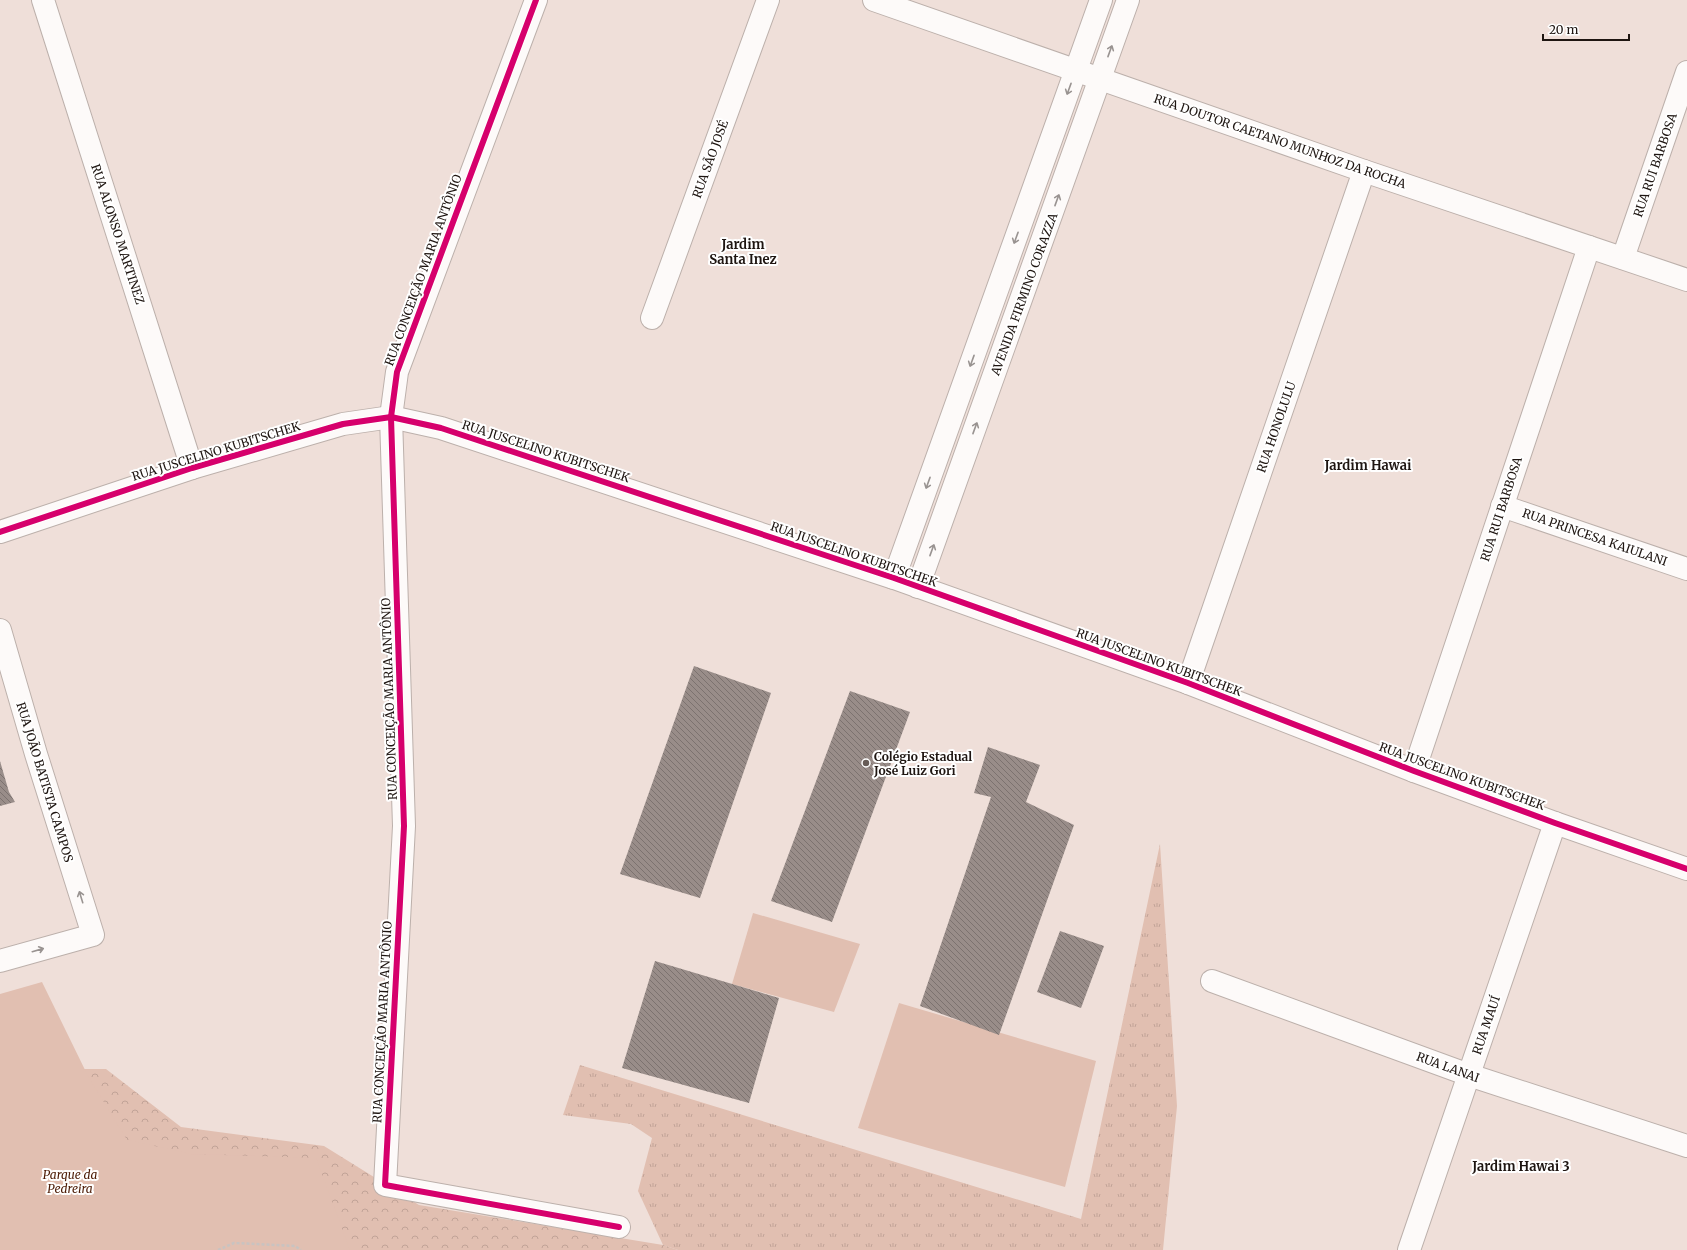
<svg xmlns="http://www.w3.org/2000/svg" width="1687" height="1250" font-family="Merriweather,serif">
<defs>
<pattern id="grass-tufts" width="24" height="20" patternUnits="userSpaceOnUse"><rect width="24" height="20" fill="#e1bfb1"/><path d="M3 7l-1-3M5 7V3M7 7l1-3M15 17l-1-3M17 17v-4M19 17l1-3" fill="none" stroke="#c1a397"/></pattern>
<pattern id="forest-crowns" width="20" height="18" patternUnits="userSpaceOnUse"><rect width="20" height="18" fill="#e1bfb1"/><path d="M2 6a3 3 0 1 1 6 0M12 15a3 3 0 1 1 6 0" fill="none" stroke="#c1a397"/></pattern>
<pattern id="building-back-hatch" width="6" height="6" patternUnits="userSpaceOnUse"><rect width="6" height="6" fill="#998d89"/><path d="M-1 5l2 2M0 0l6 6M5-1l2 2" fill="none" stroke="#7c726f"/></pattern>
</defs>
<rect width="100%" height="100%" fill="#efdfd9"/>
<polygon fill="url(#grass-tufts)" points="1160,844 1177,1106 1163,1250 678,1250 663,1245 638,1191 652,1138 631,1124 563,1115 580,1065 1081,1219"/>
<polygon fill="url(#forest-crowns)" points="0,1042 45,1069 106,1069 181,1127 324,1146 419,1205 663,1245 678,1250 0,1250"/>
<g fill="#e1bfb1">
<polygon points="753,913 860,944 834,1012 732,984"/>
<polygon points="42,982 88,1076 127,1140 191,1154 316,1158 350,1250 0,1250 0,994"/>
<polygon points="899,1003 1096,1061 1065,1187 858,1128"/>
</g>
<g fill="url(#building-back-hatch)">
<polygon points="694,666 771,693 700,898 620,874"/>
<polygon points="850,691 910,712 832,922 771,901"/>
<polygon points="988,747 1040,765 1026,802 1074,825 999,1035 920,1006 991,797 974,793"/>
<polygon points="0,761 9,792 15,802 0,806"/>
<polygon points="1060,931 1104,946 1081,1008 1037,992"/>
<polygon points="655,961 779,998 749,1103 622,1068"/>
</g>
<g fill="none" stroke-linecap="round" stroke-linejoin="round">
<g stroke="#bcb0ab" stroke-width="24">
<g id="street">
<polyline points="43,0 192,468"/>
<polyline points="536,0 397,372 391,417 404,826 385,1185 619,1227"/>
<polyline points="874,0 1364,171 1687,280"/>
<polyline points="1623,258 1687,72"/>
<polyline points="652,318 768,0"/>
<polyline points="1502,506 1687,569"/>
<polyline points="0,532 192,468 343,424 391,417 441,428 894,578 1188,683 1414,771 1555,823 1687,869"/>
<polyline points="894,578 1101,0"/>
<polyline points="918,587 1128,0"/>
<polyline points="0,630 36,754 93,935 0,961"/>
<polyline points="1188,683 1364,171"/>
<polyline points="1414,771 1589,247"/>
<polyline points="1212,981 1469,1075 1687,1146"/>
<polyline points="1409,1250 1555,823"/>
</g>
</g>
<polyline stroke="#c8c3c1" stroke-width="2.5" stroke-dasharray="3 2" stroke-linecap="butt" points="218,1250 234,1243 295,1246 301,1250"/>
<use href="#street" stroke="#fdfaf9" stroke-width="22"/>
<g stroke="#fff" stroke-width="8">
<g id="cycleway">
<polyline points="536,0 397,372 391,417 404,826 385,1185 619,1227"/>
<polyline points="0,532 192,468 343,424 391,417 441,428 894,578 1188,683 1414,771 1555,823 1687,869"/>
</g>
</g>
<use href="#cycleway" stroke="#d6006c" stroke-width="6"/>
</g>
<defs><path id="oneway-shaft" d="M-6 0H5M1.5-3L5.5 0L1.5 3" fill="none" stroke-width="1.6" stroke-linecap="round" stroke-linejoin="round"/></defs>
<g stroke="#999391">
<use href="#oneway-shaft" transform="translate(1110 51) rotate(-70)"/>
<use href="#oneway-shaft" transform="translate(1069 89) rotate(110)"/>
<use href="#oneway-shaft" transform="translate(1057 200) rotate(-70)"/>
<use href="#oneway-shaft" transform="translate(1016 238) rotate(110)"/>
<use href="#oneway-shaft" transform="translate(972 361) rotate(110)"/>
<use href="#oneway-shaft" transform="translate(975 428) rotate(-70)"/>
<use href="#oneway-shaft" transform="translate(928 483) rotate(110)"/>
<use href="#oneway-shaft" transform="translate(932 550) rotate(-70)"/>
<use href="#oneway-shaft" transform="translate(81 897) rotate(-107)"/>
<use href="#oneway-shaft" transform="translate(38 950) rotate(-16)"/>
</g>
<circle fill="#675c57" stroke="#fff" stroke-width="1.5" cx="866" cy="763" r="4"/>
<g text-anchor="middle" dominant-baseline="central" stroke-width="4" stroke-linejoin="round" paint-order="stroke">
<g font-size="12" fill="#1e1511" stroke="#fff">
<text transform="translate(1280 141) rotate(19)">RUA DOUTOR CAETANO MUNHOZ DA ROCHA</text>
<text transform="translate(710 159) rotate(-70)">RUA SÃO JOSÉ</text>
<text transform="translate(1655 165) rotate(-71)">RUA RUI BARBOSA</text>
<text transform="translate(118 234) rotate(72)">RUA ALONSO MARTINEZ</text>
<text transform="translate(423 270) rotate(-70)">RUA CONCEIÇÃO MARIA ANTÔNIO</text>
<text transform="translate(1024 294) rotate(-70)">AVENIDA FIRMINO CORAZZA</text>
<text transform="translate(1276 427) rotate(-71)">RUA HONOLULU</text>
<text transform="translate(216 451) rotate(-17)">RUA JUSCELINO KUBITSCHEK</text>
<text transform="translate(546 451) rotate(18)">RUA JUSCELINO KUBITSCHEK</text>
<text transform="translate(1501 509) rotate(-72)">RUA RUI BARBOSA</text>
<text transform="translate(1595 537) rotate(19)">RUA PRINCESA KAIULANI</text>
<text transform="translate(854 554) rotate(19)">RUA JUSCELINO KUBITSCHEK</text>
<text transform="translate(1159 662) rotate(20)">RUA JUSCELINO KUBITSCHEK</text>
<text transform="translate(389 699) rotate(-92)">RUA CONCEIÇÃO MARIA ANTÔNIO</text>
<text transform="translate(1462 776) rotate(20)">RUA JUSCELINO KUBITSCHEK</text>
<text transform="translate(45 782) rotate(73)">RUA JOÃO BATISTA CAMPOS</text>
<text transform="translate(382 1022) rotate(-87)">RUA CONCEIÇÃO MARIA ANTÔNIO</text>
<text transform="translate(1486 1025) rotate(-71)">RUA MAUÍ</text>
<text transform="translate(1448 1067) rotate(20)">RUA LANAI</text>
</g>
<g font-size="12" font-weight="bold" fill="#1e1511" stroke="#fff" text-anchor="start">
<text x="874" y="756">Colégio Estadual<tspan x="874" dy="14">José Luiz Gori</tspan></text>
</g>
<g font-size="12" font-style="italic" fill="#4a1802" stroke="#fff">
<text x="70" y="1174">Parque da<tspan x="70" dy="14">Pedreira</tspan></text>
</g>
<g font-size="13" font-weight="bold" fill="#1e1511" stroke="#fff">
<text x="743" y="244">Jardim<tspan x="743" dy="15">Santa Inez</tspan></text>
<text x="1368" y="465">Jardim Hawai</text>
<text x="1521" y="1166">Jardim Hawai 3</text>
</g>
</g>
<path d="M1543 34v6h86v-6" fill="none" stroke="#1e1511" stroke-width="2"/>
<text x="1549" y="34" font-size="12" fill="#1e1511" stroke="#ffffff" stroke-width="3" paint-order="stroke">20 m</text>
</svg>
